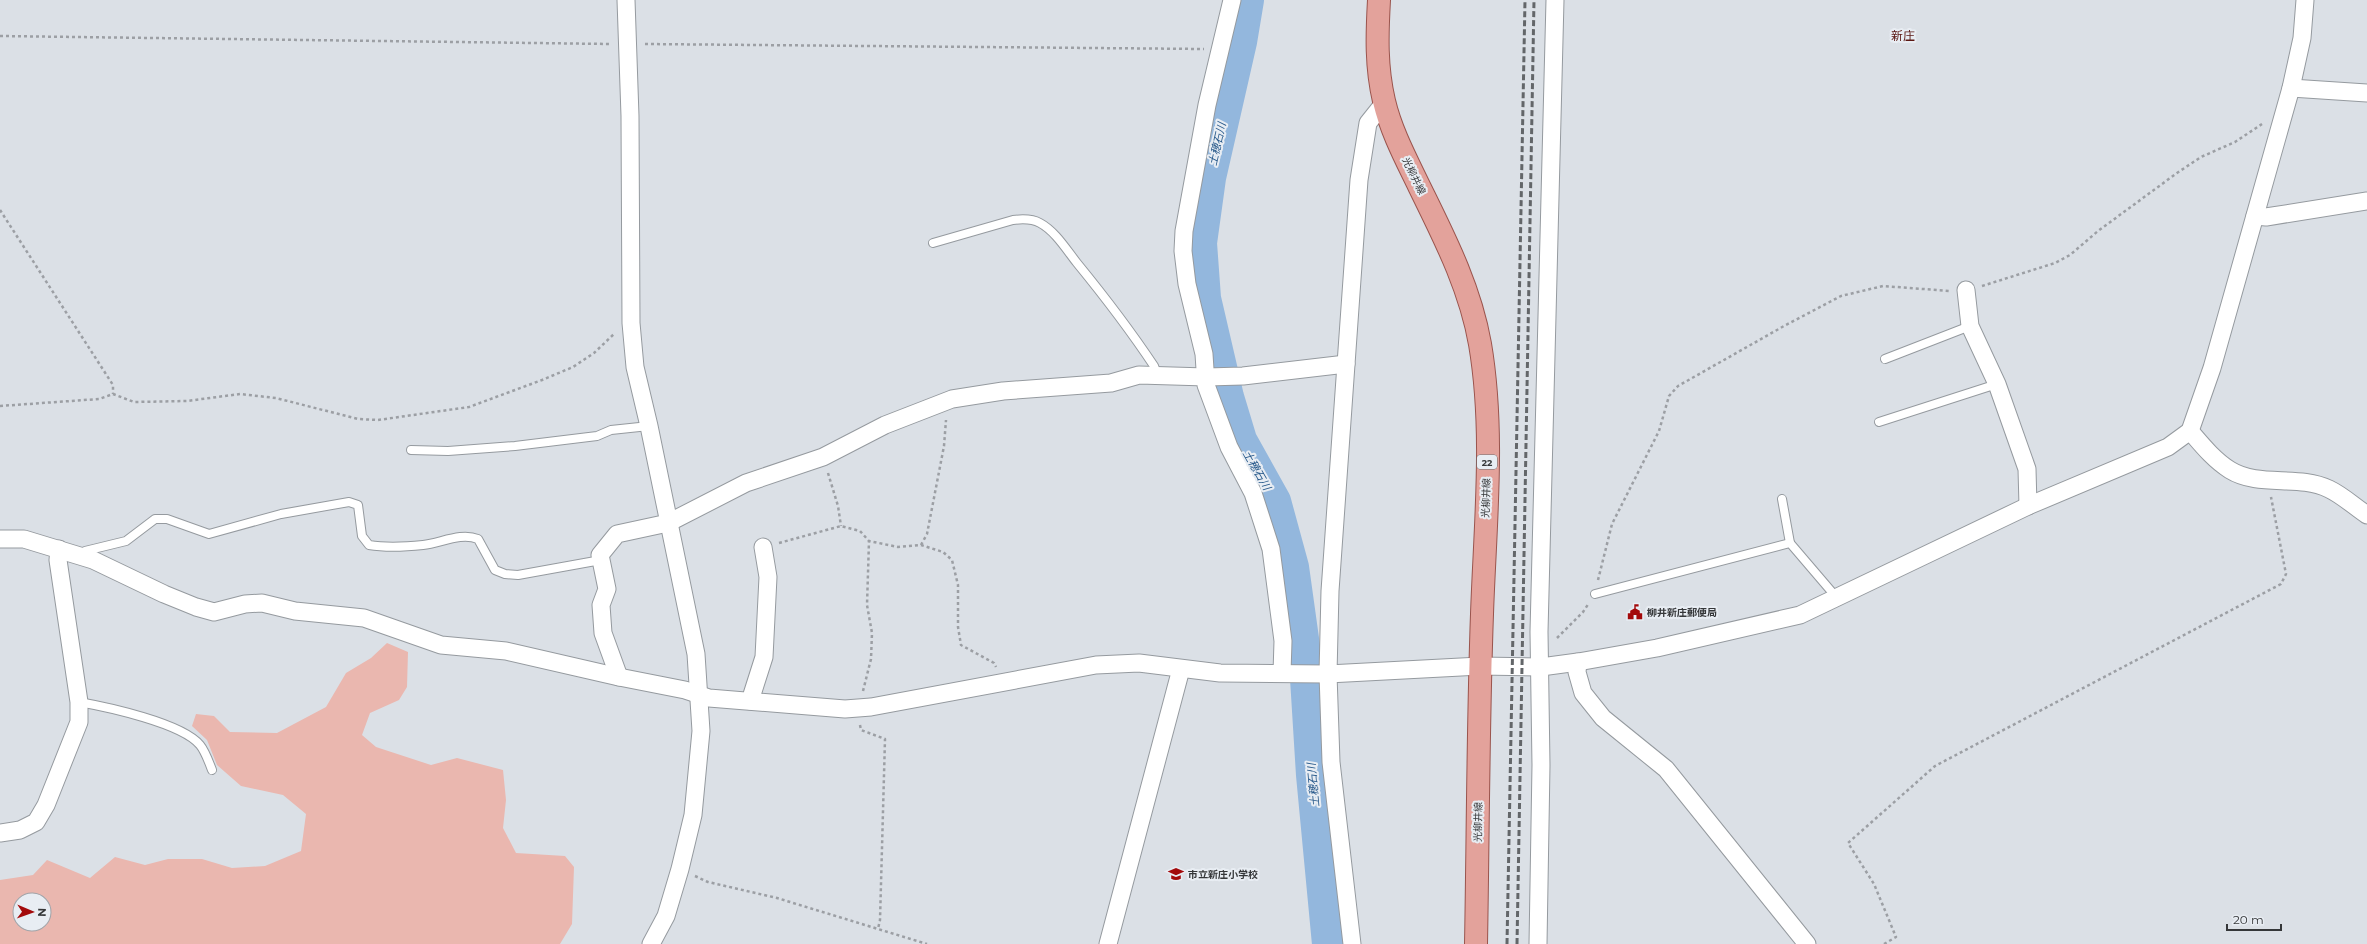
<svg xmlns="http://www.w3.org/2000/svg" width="2367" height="944" font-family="Montserrat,'Noto Sans JP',sans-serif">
<rect width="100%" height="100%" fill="#dbe0e6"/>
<path fill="#eab7af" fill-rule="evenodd" d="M387 643 408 652 407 687 399 700 370 713 362 735 376 747 431 765 457 758 503 770 506 800 503 828 516 853 565 856 574 867 572 924 560 944H0V880L33 875 47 860 90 878 115 857 145 865 168 859H202L232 868 265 866 301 851 306 814 283 795 241 786 217 765 207 740 192 726 196 714 214 716 230 732 277 733 326 707 346 673 371 658ZM20 900H44V924H20Z"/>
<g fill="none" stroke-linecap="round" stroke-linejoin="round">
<polyline stroke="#93b7dd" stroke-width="32" points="1248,0 1241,42 1210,178 1201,243 1205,298 1228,397 1241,440 1275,501 1293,567 1304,646 1312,775 1328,944"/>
<g stroke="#959a9f" stroke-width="10">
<g id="service">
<path d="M933 243 1013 220C1021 219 1031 218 1040 223 1055 231 1066 249 1077 263 1104 296 1130 330 1154 366L1157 374"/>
<polyline points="1885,359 1970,326"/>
<polyline points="1879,422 1997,384"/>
<polyline points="411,450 448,451 515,446 597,436 611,430 649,426"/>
<polyline points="1782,499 1790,543"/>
<path d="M81 555 85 551 126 541 155 519H167L209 534 281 514 349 502 358 505 362 536 369 545C387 548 404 547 423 545 441 543 461 532 478 539L495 570 505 574 518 575 601 560"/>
<polyline points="1595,594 1790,543 1837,598"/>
<path d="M79 702C107 707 182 723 200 745 205 751 209 762 212 770"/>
</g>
</g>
<g stroke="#959a9f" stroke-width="19">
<g id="minor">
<polyline points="626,0 630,116 631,323 635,367 649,426 696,654 701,731 693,815 680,869 666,916 651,944"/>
<polyline points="1232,0 1207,105 1184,231 1183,251 1187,284 1204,354 1206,385 1229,447 1253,493 1271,549 1283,641 1282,673"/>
<polyline points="2291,88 2367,93"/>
<polyline points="2255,216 2266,217 2367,201"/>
<polyline points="1966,290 1970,326 1997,384 2027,469 2028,506"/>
<path d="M2190 431C2202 445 2214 460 2230 470 2259 488 2298 474 2329 489 2342 495 2355 507 2367 515"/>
<polyline points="0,539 24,539 93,560 164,594 196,607 214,612 245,604 262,603 295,611 364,618 441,645 506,651 619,677 685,690 709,698 845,709 871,707 1096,665 1139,663 1220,673 1328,674 1480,666 1541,667 1578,662 1657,648 1800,615 2028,506 2168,447 2190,431 2212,368 2291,88 2302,38 2305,0"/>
<polyline points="1578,662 1577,672 1583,693 1603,718 1666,769 1807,944"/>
<polyline points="619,677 603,633 601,605 607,589 600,555 617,534 668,523 746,483 823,457 885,425 952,399 1003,391 1111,383 1139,375 1206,377 1243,376 1346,364"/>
<polyline points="750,701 764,657 768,577 763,547"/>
<polyline points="0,833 20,830 36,822 46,805 79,722 79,702 58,560 59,549"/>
<polyline points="1108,944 1181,669"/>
<polyline points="1352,944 1331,762 1328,674 1330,591 1359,180 1368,123 1384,103"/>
<polyline points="1538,944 1541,765 1539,632 1555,0"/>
</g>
</g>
<g stroke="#9a544d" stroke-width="24">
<path id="primary" d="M1379 0C1377 35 1376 67 1384 101 1391 131 1406 159 1419 186 1444 237 1470 287 1480 344 1495 432 1485 525 1482 614 1478 724 1478 834 1476 944"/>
</g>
<g stroke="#9c9fa4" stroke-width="2.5" stroke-dasharray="3 3" stroke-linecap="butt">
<polyline points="0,36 610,44"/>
<polyline points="645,44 1204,49"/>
<polyline points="0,210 113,385 113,394"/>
<polyline points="1982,286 2055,263 2070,255 2098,231 2177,173 2201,157 2235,142 2262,124"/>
<polyline points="0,406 99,399 113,394 134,402 187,401 240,394 276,398 358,419 378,420 469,407 542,380 573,367 594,353 615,333"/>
<polyline points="828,473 838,506 841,526"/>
<polyline points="779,543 841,526 860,531 869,541 898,547 921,545 943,552 952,560 958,585 958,627 961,645 994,663 996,667"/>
<polyline points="921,545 927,534 944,446 946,420"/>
<polyline points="1598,580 1612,524 1659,431 1669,396 1678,386 1784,326 1841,296 1883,286 1950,291"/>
<polyline points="1557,638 1583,612 1589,603"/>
<polyline points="863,691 871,659 872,633 867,605 869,541"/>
<polyline points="860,725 861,730 885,739 880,920 878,929"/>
<polyline points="695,876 708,882 777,898 927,944"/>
<polyline points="1884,944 1896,937 1874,884 1848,843 1935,766 2281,584 2286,574 2271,497"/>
</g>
<use href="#service" stroke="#fff" stroke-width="8"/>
<use href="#minor" stroke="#fff" stroke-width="17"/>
<use href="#primary" stroke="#e3a29b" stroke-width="22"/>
<g stroke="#636669" stroke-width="3" stroke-dasharray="6 3" stroke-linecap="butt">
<polyline points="1507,944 1525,0"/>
<polyline points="1517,944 1534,0"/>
</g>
</g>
<defs>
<g id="civic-bare" transform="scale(1.2)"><path d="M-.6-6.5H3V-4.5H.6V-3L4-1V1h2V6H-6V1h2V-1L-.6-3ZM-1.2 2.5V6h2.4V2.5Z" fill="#a30a0b" stroke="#e8edf3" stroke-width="2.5" paint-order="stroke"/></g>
<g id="school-bare" transform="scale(1.2)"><path d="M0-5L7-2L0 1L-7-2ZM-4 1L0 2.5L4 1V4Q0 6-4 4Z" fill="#a30a0b" stroke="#e8edf3" stroke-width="2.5" paint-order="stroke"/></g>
</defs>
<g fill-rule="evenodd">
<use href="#civic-bare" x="1635" y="612"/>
<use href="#school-bare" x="1176" y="874"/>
</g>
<g text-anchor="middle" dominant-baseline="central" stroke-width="4" stroke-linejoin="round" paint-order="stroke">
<rect fill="#e8edf3" stroke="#6b6e71" stroke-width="1" x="1477" y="455" width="20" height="14" rx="3"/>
<g font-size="9" font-weight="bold" fill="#353739">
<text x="1487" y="462">22</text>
</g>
<g font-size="10" fill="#353739" stroke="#e8edf3">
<text transform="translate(1414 176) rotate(64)">光柳井線</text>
<text transform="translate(1486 498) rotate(-88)">光柳井線</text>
<text transform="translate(1478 822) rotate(-89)">光柳井線</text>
</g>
<g font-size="10" font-weight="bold" fill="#353739" stroke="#e8edf3" text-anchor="start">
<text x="1647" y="612">柳井新庄郵便局</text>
<text x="1188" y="874">市立新庄小学校</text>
</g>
<g font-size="11" font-style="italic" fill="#26588a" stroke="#e8edf3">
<text transform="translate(1217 144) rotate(-77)">土穂石川</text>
<text transform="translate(1257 470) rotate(60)">土穂石川</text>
<text transform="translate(1313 785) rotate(-95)">土穂石川</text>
</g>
<g font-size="12" fill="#5b1712" stroke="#e8edf3">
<text x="1903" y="35">新庄</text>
</g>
</g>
<g transform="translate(32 912) rotate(92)"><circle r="19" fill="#e8edf3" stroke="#a0a4a9"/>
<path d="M0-3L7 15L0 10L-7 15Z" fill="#a30a0b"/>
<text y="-6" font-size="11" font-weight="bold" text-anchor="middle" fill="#353739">N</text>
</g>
<path d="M2227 924v6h54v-6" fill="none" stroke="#353739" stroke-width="2"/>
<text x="2233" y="924" font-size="12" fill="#353739" stroke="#e8edf3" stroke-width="3" paint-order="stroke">20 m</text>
</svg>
